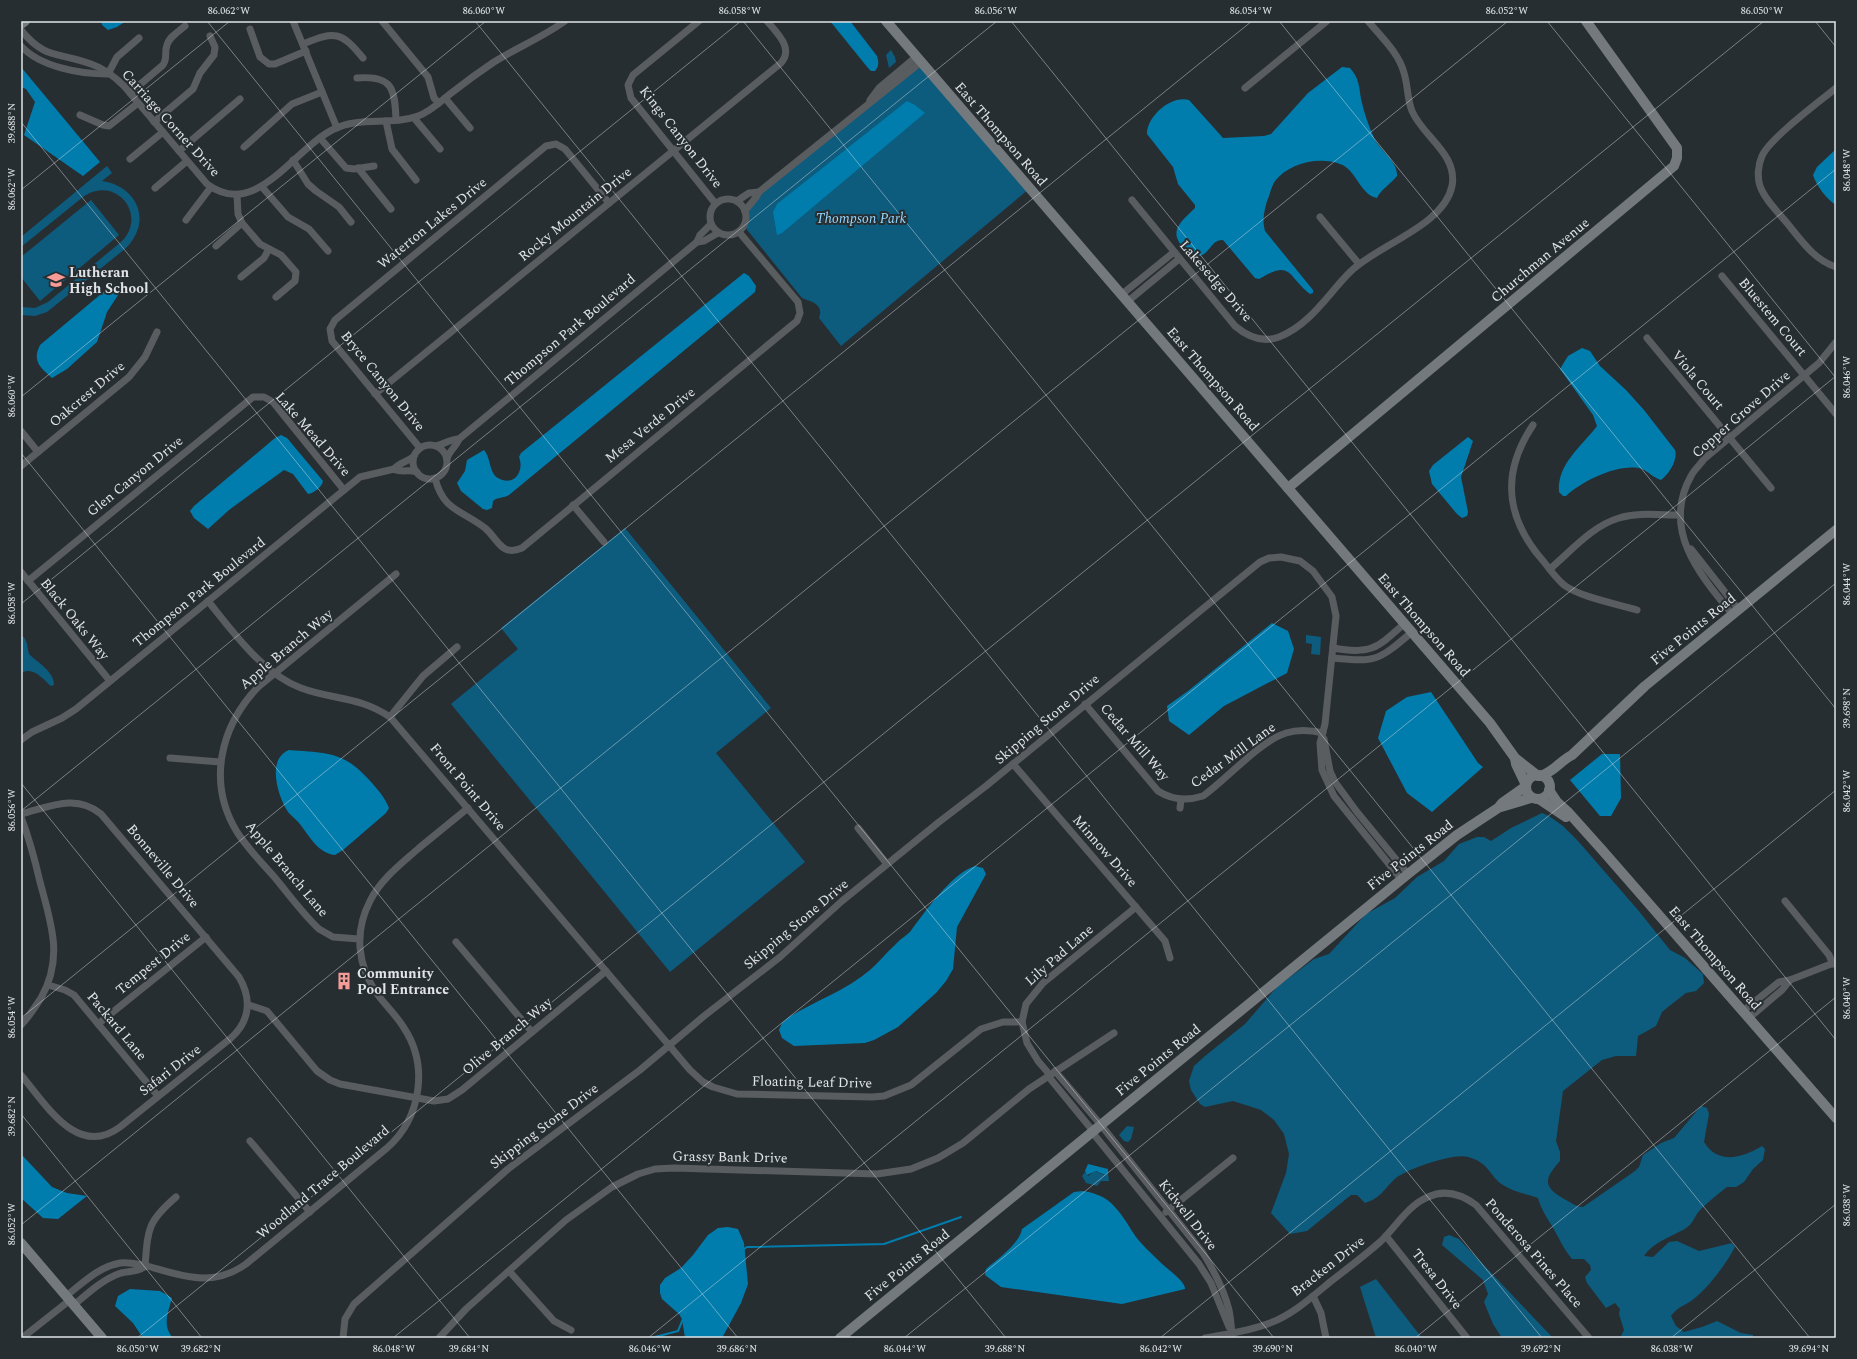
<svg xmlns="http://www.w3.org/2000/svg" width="1857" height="1359" font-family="Spectral,serif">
<rect width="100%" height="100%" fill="#272e32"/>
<g fill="#0d5b7d">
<polygon points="891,50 895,57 896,62 889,68 886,55"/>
<path d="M921 62 1029 189 841 346 819 318C824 304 812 302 802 298L744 226 746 219 745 211 759 192Z"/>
<path d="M107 166 112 173 102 181C137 186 153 221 126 248L47 312 35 316 21 315V307L35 308 48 302 121 242C149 215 115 174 83 197L21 247V237Z"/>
<polygon points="91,200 119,235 40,301 21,277 21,257"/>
<polygon points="625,528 771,708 716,753 805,862 670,972 451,704 518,649 501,628"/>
<path d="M21 635C28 639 27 647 29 654 38 663 54 671 54 685L51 686C42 678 33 666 21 673Z"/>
<polygon points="1306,635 1321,637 1320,655 1311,654 1312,644 1306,643"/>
<path d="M1542 813 1549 816 1563 826 1578 841 1638 910 1670 950 1685 958 1703 974 1704 983 1696 991 1686 993 1668 1007 1662 1012 1656 1026 1638 1036 1636 1056H1616L1602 1060 1563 1091 1556 1141 1560 1152V1161C1544 1179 1542 1187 1566 1200 1572 1203 1576 1207 1583 1207L1635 1171 1639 1167 1643 1155 1661 1143 1674 1138 1701 1106 1707 1108 1709 1114 1704 1142C1718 1165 1742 1158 1762 1146L1765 1149 1763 1160 1753 1169 1744 1182 1736 1187H1727C1718 1194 1709 1201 1701 1209 1693 1217 1695 1223 1683 1230 1670 1237 1652 1243 1644 1256L1653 1257 1669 1242 1677 1241 1699 1251 1732 1243 1735 1247C1726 1264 1707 1290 1691 1301 1682 1307 1679 1306 1671 1316L1676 1326 1684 1332 1702 1327 1717 1321 1741 1333 1753 1335V1338H1620L1624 1330 1619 1314 1620 1309 1615 1303 1606 1308 1587 1283 1585 1277 1591 1270 1590 1265 1584 1259H1572C1563 1248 1559 1238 1552 1226 1546 1216 1541 1209 1538 1198 1527 1194 1513 1192 1503 1185 1489 1176 1490 1163 1468 1157 1453 1153 1408 1169 1396 1178 1383 1189 1383 1197 1365 1203L1357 1195H1351L1307 1231 1290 1234 1271 1213 1286 1173 1289 1154 1284 1134 1274 1120 1261 1110 1233 1101 1205 1107 1200 1104 1191 1090 1189 1081 1194 1066 1205 1056 1245 1024 1277 987 1314 959 1329 954 1366 914 1395 898 1417 877 1444 861 1459 844 1477 837H1484L1491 841 1511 828Z"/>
<polygon points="1127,1126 1134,1127 1131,1139 1128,1142 1124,1141 1119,1135"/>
<polygon points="1095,1171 1104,1175 1108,1173 1109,1181 1101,1181 1097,1186 1086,1183 1082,1176 1085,1172 1088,1176"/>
<polygon points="1449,1235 1459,1239 1553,1338 1502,1338 1493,1324 1484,1302 1488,1294 1483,1280 1442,1245 1444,1237"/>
<polygon points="1376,1279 1422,1338 1376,1338 1360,1287"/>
</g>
<g fill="#007dad">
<polygon points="101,21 126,21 117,27 108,30 102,25"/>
<path d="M830 21H850L877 56C879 62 879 66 875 71H871L868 68Z"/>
<polygon points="21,67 100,162 83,176 24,135 35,102 26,89 21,87"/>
<path d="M1342 67 1350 68C1359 78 1359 86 1361 99 1364 113 1369 127 1375 140 1381 151 1398 162 1397 176 1391 184 1381 189 1377 198 1359 194 1357 170 1340 164 1319 156 1289 163 1275 181 1271 187 1270 195 1267 201 1264 212 1262 220 1265 231L1313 290V293L1310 294C1287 276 1292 259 1259 279L1255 278 1223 240C1211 239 1210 255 1198 256 1193 256 1188 252 1184 248 1167 231 1182 221 1195 208V205L1178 184 1173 167 1147 134C1147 116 1171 95 1189 100L1223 138 1264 136 1271 134 1308 93Z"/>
<polygon points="907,101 915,105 925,113 782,233 777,235 773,212 777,204"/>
<path d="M1836 149V205C1827 200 1816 185 1813 175L1817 167Z"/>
<path d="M744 273 749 276 756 286 755 292 509 495C504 498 497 497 493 501L492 508 487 510 483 509 461 491 457 483 465 471 467 460 484 450C491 458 489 473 498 478 513 487 525 472 519 457L521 453Z"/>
<path d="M113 284 118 287 120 292 107 312 97 342 67 369 52 378C40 367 32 361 40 345Z"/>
<path d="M1582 348 1590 351 1600 366 1626 390 1644 410 1675 450C1678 460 1669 474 1661 480 1654 478 1649 472 1642 469 1620 462 1582 481 1566 496H1563L1559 492C1557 464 1581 447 1597 426L1593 415 1560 369 1568 356Z"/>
<path d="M281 435 287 438 323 481C322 487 314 493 308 494L293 474 284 470 229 510 208 529 194 518 190 511 194 506 275 438Z"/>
<polygon points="1468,437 1473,441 1461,477 1468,512 1467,516 1462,518 1457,514 1432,484 1429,471 1433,465"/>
<polygon points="1272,623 1288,631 1294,649 1287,673 1224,706 1189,735 1169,721 1167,706 1188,691"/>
<polygon points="1431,692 1478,763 1483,767 1432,812 1407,793 1378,738 1386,711 1407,697"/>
<path d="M289 750C328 753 344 751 372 783 379 791 385 798 389 808L386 813 343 850 335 855C317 853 309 835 299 823 296 819 291 816 288 812 278 797 266 759 289 750Z"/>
<polygon points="1602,754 1620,754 1621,798 1611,816 1600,816 1570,780"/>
<path d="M975 866 983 868 986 874 957 927 953 969 946 981 936 993 898 1027 874 1040 865 1043 794 1046 782 1038 779 1030 782 1023 789 1017C815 1001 847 990 870 970 879 962 887 952 896 944 900 939 906 936 910 932 924 913 952 873 975 866Z"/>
<polygon points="21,1154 52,1187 67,1193 87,1196 58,1219 43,1218 21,1198"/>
<polygon points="1088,1164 1108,1169 1108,1173 1105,1175 1096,1171 1087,1175 1085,1171"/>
<path d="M1083 1191C1094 1193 1101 1195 1110 1202 1121 1212 1128 1225 1136 1237 1142 1245 1150 1252 1157 1259 1164 1267 1186 1281 1185 1289L1122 1304 1001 1287 985 1275 986 1269C997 1260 1020 1243 1022 1229L1074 1192Z"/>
<polygon points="728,1227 738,1229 744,1243 748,1284 741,1303 722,1338 685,1338 682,1319 679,1314 662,1299 660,1293 660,1285 665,1278 681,1268 693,1255 708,1235 718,1228"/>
<path d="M130 1289 160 1291 172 1298C168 1313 162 1325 173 1338H143L133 1323 115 1306 118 1296Z"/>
</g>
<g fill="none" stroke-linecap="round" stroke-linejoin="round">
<g stroke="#007dad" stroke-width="2">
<polyline points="744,1249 747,1247 884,1244 961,1217"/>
<polyline points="651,1338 678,1331 683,1319"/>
</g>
<g stroke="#5a5d5f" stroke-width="7">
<polyline points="293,21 337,128"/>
<polyline points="382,21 428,77 434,98 439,103"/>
<polyline points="699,21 633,75 628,85 631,98 715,203"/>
<polyline points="250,29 260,57 269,64 275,64 306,51"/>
<path d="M21 30C45 60 59 52 91 64 103 68 115 77 124 86L207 184C256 221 294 148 334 129 360 116 391 126 418 116 430 112 440 102 450 94 464 83 479 72 494 62 518 47 543 37 565 21"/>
<path d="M303 44C335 31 341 31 363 58"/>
<path d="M21 46C40 67 80 74 108 74L117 57 139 38"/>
<path d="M357 78C392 75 395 88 396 120"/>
<polyline points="1245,88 1327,21"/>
<path d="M1836 88C1819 102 1769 139 1762 156 1758 165 1757 177 1760 186 1765 200 1778 212 1787 223 1801 240 1814 260 1836 267"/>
<path d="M130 93 163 65C168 58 164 52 167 45 169 37 179 31 185 26"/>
<polyline points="445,98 470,128"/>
<polyline points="870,100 879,88 916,57"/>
<polyline points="80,115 103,125 109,126 138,103"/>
<polyline points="414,118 440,149"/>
<polyline points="386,121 392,149 416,180"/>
<polyline points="154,122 193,89 200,73 214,55 215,47 210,36"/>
<polyline points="320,138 346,168 354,169 374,166"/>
<polyline points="244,147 292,104 322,92"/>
<polyline points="179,151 240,99"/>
<polyline points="130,159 163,132"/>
<polyline points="293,160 308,184 316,191 339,207 351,222"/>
<polyline points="358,168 391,209"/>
<polyline points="262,187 288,217 309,229 328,251"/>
<polyline points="155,188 187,161"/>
<polyline points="759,192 921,62"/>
<polyline points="237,195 238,214 242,223 260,244 281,255 296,272 295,281 276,297"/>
<circle cx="728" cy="217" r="18"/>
<path d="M1132 200 1235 326C1248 337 1263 343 1279 337 1310 325 1328 294 1350 272 1377 245 1444 226 1452 186 1458 154 1423 137 1412 111 1407 99 1408 85 1404 73 1399 53 1381 37 1368 21"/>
<path d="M737 201 749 193 759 192C755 201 750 203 745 211"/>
<polyline points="1320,217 1359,264"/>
<polyline points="186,220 211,187"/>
<polyline points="711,224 700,235 697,242 704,241 718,233"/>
<polyline points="216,246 242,223"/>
<polyline points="1722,276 1836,414"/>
<polyline points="241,277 264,258 269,249"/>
<polyline points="1121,295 1174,252"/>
<polyline points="1127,302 1179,259"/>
<polyline points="1647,338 1771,488"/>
<path d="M375 394 781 63C794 48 777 33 767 21"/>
<path d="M1533 425C1500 474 1506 519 1544 562 1550 570 1557 579 1564 585 1580 597 1617 604 1637 610"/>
<polyline points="21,431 38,452"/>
<circle cx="430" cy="462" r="17"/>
<path d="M436 446C445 444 450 439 459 439"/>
<polyline points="420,448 332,341 330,329 335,320 546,146 556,144 565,149 609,203"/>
<path d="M447 459C449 451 456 447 459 439L697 242"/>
<polyline points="21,466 129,377 145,357 157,332"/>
<path d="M394 469C400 462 408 462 414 456"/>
<path d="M435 478C443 511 462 510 485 528 498 539 501 557 522 548L797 321 800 313 798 302 739 232"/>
<polyline points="573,505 604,542"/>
<polyline points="1691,549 1739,610"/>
<path d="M1550 569C1571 551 1592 526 1619 518 1637 512 1660 515 1680 515"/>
<polyline points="21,572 110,681"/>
<polyline points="28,581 253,397 264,397 273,402 344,490"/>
<path d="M208 601C232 631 263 674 301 688 333 700 359 696 390 717L690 1070 703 1082 713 1087 737 1094 872 1097 884 1096 911 1085 981 1029 1003 1022H1022"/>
<path d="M1733 615C1700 575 1661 530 1691 476 1694 470 1700 465 1704 459L1819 363 1836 342"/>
<path d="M1333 648C1371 655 1377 648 1404 624"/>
<path d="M1332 658C1376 662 1377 662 1412 632"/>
<path d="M1085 704 1158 791C1172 800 1187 801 1203 796 1227 779 1260 741 1286 733 1299 729 1311 730 1323 733"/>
<polyline points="390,717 423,676 457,647"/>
<polyline points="1324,739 1330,771 1335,782 1357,812 1408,874"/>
<path d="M21 740 32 732 62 718 76 709 360 477 394 469C402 473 409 469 417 472"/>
<polyline points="170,758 220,762"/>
<polyline points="1013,764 1165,941 1170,958"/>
<polyline points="1180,808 1181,800"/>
<path d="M21 814C49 807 76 793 101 814L239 977C252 999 250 1021 231 1038L120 1127C77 1159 45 1103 21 1075"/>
<path d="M21 817C29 838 35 860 40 882 51 923 64 958 41 998 35 1007 29 1017 21 1025"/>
<polyline points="858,828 887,864"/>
<polyline points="1785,901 1829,955 1833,964"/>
<path d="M359 939 333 937 319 929C303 914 290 896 276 879 263 864 248 849 237 832 207 783 220 727 258 687L396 574"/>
<polyline points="456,942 532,1032"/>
<polyline points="48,985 65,990 74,995 158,1096"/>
<polyline points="249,1005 267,1011 317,1071 330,1080 340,1084 434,1101 448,1099 462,1090 606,971"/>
<polyline points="1743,1011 1779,982 1790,980 1836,962"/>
<polyline points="1749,1018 1782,990 1790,980"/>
<polyline points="98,1024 206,937"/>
<path d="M1055 1071 1101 1125 1203 1253C1214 1271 1224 1289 1229 1310 1231 1319 1231 1329 1233 1338"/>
<polyline points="1050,1075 1038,1061 1027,1043 1022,1022 1026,1004 1043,983 1136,907"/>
<polyline points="1048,1076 1093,1131"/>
<polyline points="1092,1132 1199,1264 1211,1283 1229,1327"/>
<polyline points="250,1141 310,1212"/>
<polyline points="1166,1212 1233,1158"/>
<polyline points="1386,1236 1467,1338"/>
<path d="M145 1266C148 1229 147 1222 176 1197"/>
<polyline points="509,1271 554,1321 571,1330"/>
<path d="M66 1296C83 1283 98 1267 120 1263 130 1262 138 1264 147 1266 183 1276 212 1288 246 1264L387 1148C421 1118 429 1066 404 1028 397 1016 386 1006 378 995 357 966 354 932 370 901 381 879 401 864 419 848 435 835 452 821 468 808"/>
<polyline points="1313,1296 1321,1313 1326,1338"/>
<path d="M74 1305C88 1293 103 1279 121 1273 129 1271 139 1272 145 1266"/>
<polyline points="22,1338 70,1300"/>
<polyline points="343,1338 345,1319 354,1304 508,1169 640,1070 704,1016 780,957 842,901 939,822 986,786 1260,562 1269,558 1281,557 1300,561 1313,571 1332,597 1336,616 1325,724 1320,743 1322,770 1334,796 1401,879"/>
<polyline points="439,1338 466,1309 566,1220 612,1187 638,1174 655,1169 674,1168 877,1174 911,1169 938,1158 963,1143 1029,1089 1114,1033"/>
<path d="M1205 1338C1227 1334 1250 1331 1270 1323 1292 1315 1312 1297 1330 1282 1347 1269 1364 1256 1380 1242 1395 1228 1408 1205 1428 1197 1445 1189 1461 1194 1476 1205L1589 1338"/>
</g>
<g stroke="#73797c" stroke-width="10">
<polyline points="886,21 1490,723 1515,758 1538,776"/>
<polyline points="21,24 25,21"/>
<polyline points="1288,488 1674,166 1677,158 1677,148 1586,21"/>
<polyline points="1515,758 1516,764 1526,785"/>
<circle cx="1538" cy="787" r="12"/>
<path d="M1540 776C1554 772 1560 761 1572 755L1645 686 1836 530"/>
<polyline points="1549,790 1557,802 1569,813 1603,851 1836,1118"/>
<polyline points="1539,799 1566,817"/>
<polyline points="1501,807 1531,798"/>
<polyline points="21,1243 102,1338"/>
<polyline points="840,1338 1408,874 1457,835 1498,808 1502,803 1526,786"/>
</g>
</g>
<path fill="none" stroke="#e1e5e8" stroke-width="1" stroke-opacity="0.45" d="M207 21 1274 1338M475 21 1542 1338M743 21 1810 1338M1011 21 1836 1040M1279 21 1836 709M1547 21 1836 378M1815 21 1836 47M21 122 1006 1338M21 190 230 21M21 397 486 21M21 453 738 1338M21 604 741 21M21 783 470 1338M21 811 997 21M21 1018 1252 21M21 1114 202 1338M21 1225 1508 21M137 1338 1764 21M393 1338 1836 169M648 1338 1836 376M904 1338 1836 583M1160 1338 1836 790M1415 1338 1836 997M1671 1338 1836 1204"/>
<defs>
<g id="school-bare" transform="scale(1.38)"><path d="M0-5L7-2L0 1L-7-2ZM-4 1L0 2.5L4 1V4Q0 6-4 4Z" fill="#f59c96" stroke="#272e32" stroke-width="2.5" paint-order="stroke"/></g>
<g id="building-bare" transform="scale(1.38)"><path d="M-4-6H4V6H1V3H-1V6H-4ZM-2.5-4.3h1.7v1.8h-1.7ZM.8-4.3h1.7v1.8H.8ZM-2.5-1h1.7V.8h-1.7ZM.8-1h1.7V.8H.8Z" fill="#f59c96" stroke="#272e32" stroke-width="2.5" paint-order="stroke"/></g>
</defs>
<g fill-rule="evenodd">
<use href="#school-bare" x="56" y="280"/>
<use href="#building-bare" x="344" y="981"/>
</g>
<g text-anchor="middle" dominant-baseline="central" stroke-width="4" stroke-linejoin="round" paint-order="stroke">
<g font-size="14" fill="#e1e5e8" stroke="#272e32">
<text transform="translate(171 123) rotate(48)">Carriage Corner Drive</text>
<text transform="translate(1001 134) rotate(49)">East Thompson Road</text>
<text transform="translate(681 137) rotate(52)">Kings Canyon Drive</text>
<text transform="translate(575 214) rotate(-39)">Rocky Mountain Drive</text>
<text transform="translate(432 223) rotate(-39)">Waterton Lakes Drive</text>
<text transform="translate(1540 260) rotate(-40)">Churchman Avenue</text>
<text transform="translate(1216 281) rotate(49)">Lakesedge Drive</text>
<text transform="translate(1773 317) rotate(50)">Bluestem Court</text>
<text transform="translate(570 330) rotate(-40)">Thompson Park Boulevard</text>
<text transform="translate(1213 379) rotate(49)">East Thompson Road</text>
<text transform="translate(1698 380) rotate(50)">Viola Court</text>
<text transform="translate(383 381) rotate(51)">Bryce Canyon Drive</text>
<text transform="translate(87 394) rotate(-40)">Oakcrest Drive</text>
<text transform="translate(1741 414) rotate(-41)">Copper Grove Drive</text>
<text transform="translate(650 425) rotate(-39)">Mesa Verde Drive</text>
<text transform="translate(313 434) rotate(49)">Lake Mead Drive</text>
<text transform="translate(135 476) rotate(-39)">Glen Canyon Drive</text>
<text transform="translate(199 592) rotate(-39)">Thompson Park Boulevard</text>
<text transform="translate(75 619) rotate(51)">Black Oaks Way</text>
<text transform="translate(1424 625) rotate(49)">East Thompson Road</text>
<text transform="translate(1693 629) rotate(-39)">Five Points Road</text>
<text transform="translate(286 649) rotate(-40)">Apple Branch Way</text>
<text transform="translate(1047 719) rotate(-40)">Skipping Stone Drive</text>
<text transform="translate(1135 742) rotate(49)">Cedar Mill Way</text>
<text transform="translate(1233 755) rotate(-36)">Cedar Mill Lane</text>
<text transform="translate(468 787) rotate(50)">Front Point Drive</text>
<text transform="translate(1105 851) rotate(49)">Minnow Drive</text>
<text transform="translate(1410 855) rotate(-38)">Five Points Road</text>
<text transform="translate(163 866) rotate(50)">Bonneville Drive</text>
<text transform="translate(287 869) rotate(50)">Apple Branch Lane</text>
<text transform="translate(796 924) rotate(-40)">Skipping Stone Drive</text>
<text transform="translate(1059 955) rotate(-41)">Lily Pad Lane</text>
<text transform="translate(1715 958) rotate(49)">East Thompson Road</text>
<text transform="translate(153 963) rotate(-39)">Tempest Drive</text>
<text transform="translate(117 1026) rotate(50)">Packard Lane</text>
<text transform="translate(507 1036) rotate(-40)">Olive Branch Way</text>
<text transform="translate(1158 1060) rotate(-39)">Five Points Road</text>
<text transform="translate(170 1070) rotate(-38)">Safari Drive</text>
<text transform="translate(812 1082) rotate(1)">Floating Leaf Drive</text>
<text transform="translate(544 1126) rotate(-37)">Skipping Stone Drive</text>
<text transform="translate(730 1157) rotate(1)">Grassy Bank Drive</text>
<text transform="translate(323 1182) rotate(-40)">Woodland Trace Boulevard</text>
<text transform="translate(1188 1215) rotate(52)">Kidwell Drive</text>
<text transform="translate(1534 1253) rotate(49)">Ponderosa Pines Place</text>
<text transform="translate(907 1265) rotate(-39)">Five Points Road</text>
<text transform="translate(1328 1266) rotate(-38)">Bracken Drive</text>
<text transform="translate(1437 1279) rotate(52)">Tresa Drive</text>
</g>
<g font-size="14" font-style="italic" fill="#93d8ff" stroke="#272e32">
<text x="861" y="218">Thompson Park</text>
</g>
<g font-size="14" font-weight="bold" fill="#e1e5e8" stroke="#272e32" text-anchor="start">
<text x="69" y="272">Lutheran<tspan x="69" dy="16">High School</tspan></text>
<text x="357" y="973">Community<tspan x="357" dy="16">Pool Entrance</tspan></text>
</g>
</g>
<rect width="1857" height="1359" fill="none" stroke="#272e32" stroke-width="44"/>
<rect x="22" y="22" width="1813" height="1315" fill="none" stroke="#e1e5e8" stroke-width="1.5"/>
<g font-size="10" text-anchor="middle" fill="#e1e5e8">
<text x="229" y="14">86.062°W</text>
<text x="484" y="14">86.060°W</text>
<text x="740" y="14">86.058°W</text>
<text x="996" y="14">86.056°W</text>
<text x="1251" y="14">86.054°W</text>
<text x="1507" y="14">86.052°W</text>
<text x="1762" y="14">86.050°W</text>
<text transform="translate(11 123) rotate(-90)" y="4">39.688°N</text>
<text transform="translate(1846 170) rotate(-90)" y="4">86.048°W</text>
<text transform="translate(11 189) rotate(-90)" y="4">86.062°W</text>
<text transform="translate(1846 377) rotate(-90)" y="4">86.046°W</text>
<text transform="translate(11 396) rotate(-90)" y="4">86.060°W</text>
<text transform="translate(1846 584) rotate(-90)" y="4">86.044°W</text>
<text transform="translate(11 603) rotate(-90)" y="4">86.058°W</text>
<text transform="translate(1846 708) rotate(-90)" y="4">39.698°N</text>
<text transform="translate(1846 791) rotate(-90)" y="4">86.042°W</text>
<text transform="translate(11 810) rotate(-90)" y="4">86.056°W</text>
<text transform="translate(1846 998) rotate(-90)" y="4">86.040°W</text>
<text transform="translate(11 1017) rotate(-90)" y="4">86.054°W</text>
<text transform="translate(11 1116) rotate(-90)" y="4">39.682°N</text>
<text transform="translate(1846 1205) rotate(-90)" y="4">86.038°W</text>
<text transform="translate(11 1224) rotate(-90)" y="4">86.052°W</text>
<text x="138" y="1352">86.050°W</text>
<text x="201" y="1352">39.682°N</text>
<text x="394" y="1352">86.048°W</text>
<text x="469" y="1352">39.684°N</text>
<text x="650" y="1352">86.046°W</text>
<text x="737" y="1352">39.686°N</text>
<text x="905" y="1352">86.044°W</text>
<text x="1005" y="1352">39.688°N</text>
<text x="1161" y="1352">86.042°W</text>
<text x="1273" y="1352">39.690°N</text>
<text x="1416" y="1352">86.040°W</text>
<text x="1541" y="1352">39.692°N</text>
<text x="1672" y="1352">86.038°W</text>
<text x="1809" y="1352">39.694°N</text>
</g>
</svg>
